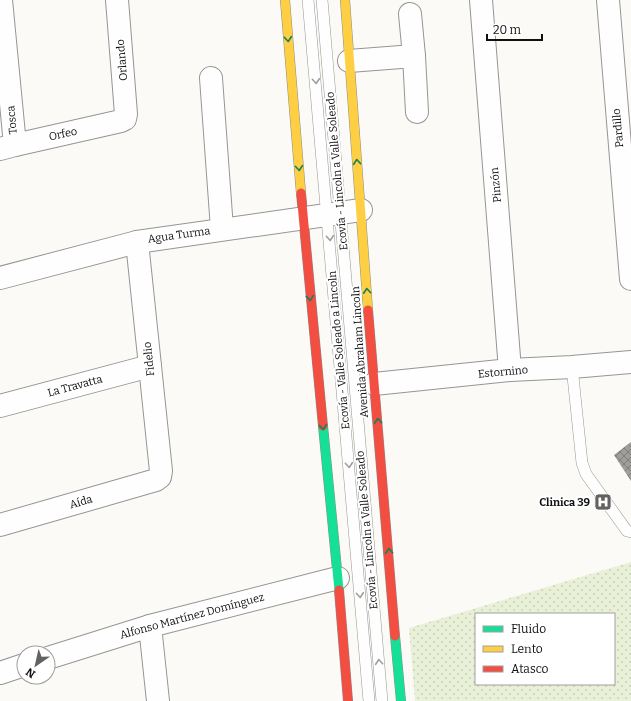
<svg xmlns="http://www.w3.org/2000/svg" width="631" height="701" font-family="Bitter,serif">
<defs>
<pattern id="grass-dots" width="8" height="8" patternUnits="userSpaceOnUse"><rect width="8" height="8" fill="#e8f1d7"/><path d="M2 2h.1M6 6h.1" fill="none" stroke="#c6ceb8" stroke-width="1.8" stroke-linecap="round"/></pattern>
<pattern id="building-cross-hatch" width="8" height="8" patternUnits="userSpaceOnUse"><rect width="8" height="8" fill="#a09e9b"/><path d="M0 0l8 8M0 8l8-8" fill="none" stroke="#817f7d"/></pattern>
</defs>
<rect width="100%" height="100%" fill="#fcfaf6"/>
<path fill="url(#grass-dots)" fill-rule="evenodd" d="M631 562V701H415L409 628ZM476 614H614V684H476Z"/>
<polygon fill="url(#building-cross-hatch)" points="631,442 631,481 614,455"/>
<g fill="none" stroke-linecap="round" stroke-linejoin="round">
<g stroke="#969594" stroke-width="12">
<g id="lane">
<polyline points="308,0 369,701"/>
<polyline points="322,0 382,701"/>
<polyline points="572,367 582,463 586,474 627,531 631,532"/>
</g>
</g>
<g stroke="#969594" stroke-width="24">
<g id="street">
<polyline points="1,0 15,145"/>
<polyline points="481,0 510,370"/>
<polyline points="608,0 631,279"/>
<polyline points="410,14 414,56"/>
<polyline points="349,61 414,56 417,112"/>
<polyline points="211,78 222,229"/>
<polyline points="0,149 15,145 121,121 125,119 126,114 117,0"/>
<polyline points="0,278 137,242 361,210"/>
<polyline points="374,384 510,370 572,367 631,362"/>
<polyline points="0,406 150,366"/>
<polyline points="0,525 156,480 160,477 161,471 137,242"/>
<polyline points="150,626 158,701"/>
<polyline points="48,658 150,626 338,578"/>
<polyline points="0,673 24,665"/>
</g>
</g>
<g stroke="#8d8c8a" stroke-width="10">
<g id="fast">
<polyline points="323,426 339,590"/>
<polyline points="395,636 401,701"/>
</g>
</g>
<g stroke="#8d8c8a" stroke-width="10">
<g id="slow">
<polyline points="285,0 301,193"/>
<polyline points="345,0 368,310"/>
</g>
</g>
<g stroke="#8d8c8a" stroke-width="10">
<g id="jam">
<polyline points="301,193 323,426"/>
<polyline points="368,310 395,636"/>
<polyline points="339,590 348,701"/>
</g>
</g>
<use href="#lane" stroke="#fffefe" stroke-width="11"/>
<use href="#street" stroke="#fffefe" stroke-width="22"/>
<use href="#fast" stroke="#16e098" stroke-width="9"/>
<use href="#slow" stroke="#ffcf43" stroke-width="9"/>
<use href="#jam" stroke="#f24e42" stroke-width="9"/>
</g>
<defs><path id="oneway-chevron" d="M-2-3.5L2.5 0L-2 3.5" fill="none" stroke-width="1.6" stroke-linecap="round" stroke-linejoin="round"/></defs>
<g stroke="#13825b">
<use href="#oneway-chevron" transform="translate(288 39) rotate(85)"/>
<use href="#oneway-chevron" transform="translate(357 162) rotate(-95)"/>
<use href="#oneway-chevron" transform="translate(299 168) rotate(85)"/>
<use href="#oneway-chevron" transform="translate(367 291) rotate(-94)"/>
<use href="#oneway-chevron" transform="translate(310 298) rotate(84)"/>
<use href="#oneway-chevron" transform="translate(378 421) rotate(-95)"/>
<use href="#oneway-chevron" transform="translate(323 427) rotate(84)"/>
<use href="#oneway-chevron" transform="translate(389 551) rotate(-95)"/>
</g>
<g stroke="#9f9f9f">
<use href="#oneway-chevron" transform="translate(316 81) rotate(85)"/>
<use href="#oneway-chevron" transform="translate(330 238) rotate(85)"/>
<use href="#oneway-chevron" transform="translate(349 465) rotate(85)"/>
<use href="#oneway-chevron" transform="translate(360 595) rotate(85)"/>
<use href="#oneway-chevron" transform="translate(379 662) rotate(-95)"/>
</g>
<defs>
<g id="hospital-square" transform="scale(0.9)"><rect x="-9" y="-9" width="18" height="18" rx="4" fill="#636260" stroke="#fff"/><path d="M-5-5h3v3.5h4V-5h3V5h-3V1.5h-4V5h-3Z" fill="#fff"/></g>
</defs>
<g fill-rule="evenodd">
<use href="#hospital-square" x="603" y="502"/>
</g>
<g text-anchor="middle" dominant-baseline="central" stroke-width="4" stroke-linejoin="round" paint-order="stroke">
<g font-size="11" fill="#101010" stroke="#fff">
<text transform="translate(122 60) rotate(-95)">Orlando</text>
<text transform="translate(12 120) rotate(-95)">Tosca</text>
<text transform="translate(618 128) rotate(-95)">Pardillo</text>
<text transform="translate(63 134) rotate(-12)">Orfeo</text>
<text transform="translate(337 171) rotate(-95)">Ecovía - Lincoln a Valle Soleado</text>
<text transform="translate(496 185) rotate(-95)">Pinzón</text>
<text transform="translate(179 235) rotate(-8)">Agua Turma</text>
<text transform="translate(339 350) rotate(-95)">Ecovía - Valle Soleado a Lincoln</text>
<text transform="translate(360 352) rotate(-94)">Avenida Abraham Lincoln</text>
<text transform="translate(149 359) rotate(-96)">Fidelio</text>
<text transform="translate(503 372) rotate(-5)">Estornino</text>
<text transform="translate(75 386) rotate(-15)">La Travatta</text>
<text transform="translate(81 502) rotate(-16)">Aída</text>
<text transform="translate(367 530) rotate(-95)">Ecovía - Lincoln a Valle Soleado</text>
<text transform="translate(192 616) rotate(-15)">Alfonso Martínez Domínguez</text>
</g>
<g font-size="11" font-weight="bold" fill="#101010" stroke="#fff" text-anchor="end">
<text x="590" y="502">Clinica 39</text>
</g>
</g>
<rect x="475" y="613" width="140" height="72" fill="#ffffff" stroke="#9f9f9f"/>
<rect x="483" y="626" width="20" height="6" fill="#16e098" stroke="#9f9f9f"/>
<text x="511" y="633" font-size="12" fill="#101010">Fluido</text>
<rect x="483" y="646" width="20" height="6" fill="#ffcf43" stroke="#9f9f9f"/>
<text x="511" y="653" font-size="12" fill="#101010">Lento</text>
<rect x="483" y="666" width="20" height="6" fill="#f24e42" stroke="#9f9f9f"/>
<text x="511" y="673" font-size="12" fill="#101010">Atasco</text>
<g transform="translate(36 665) rotate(214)"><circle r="19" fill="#ffffff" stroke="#9f9f9f"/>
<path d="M0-3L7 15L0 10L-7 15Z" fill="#636260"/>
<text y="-6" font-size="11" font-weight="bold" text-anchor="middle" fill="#101010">N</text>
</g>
<path d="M487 34v6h55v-6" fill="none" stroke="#101010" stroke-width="2"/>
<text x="493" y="34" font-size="12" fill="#101010" stroke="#ffffff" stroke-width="3" paint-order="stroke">20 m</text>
</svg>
